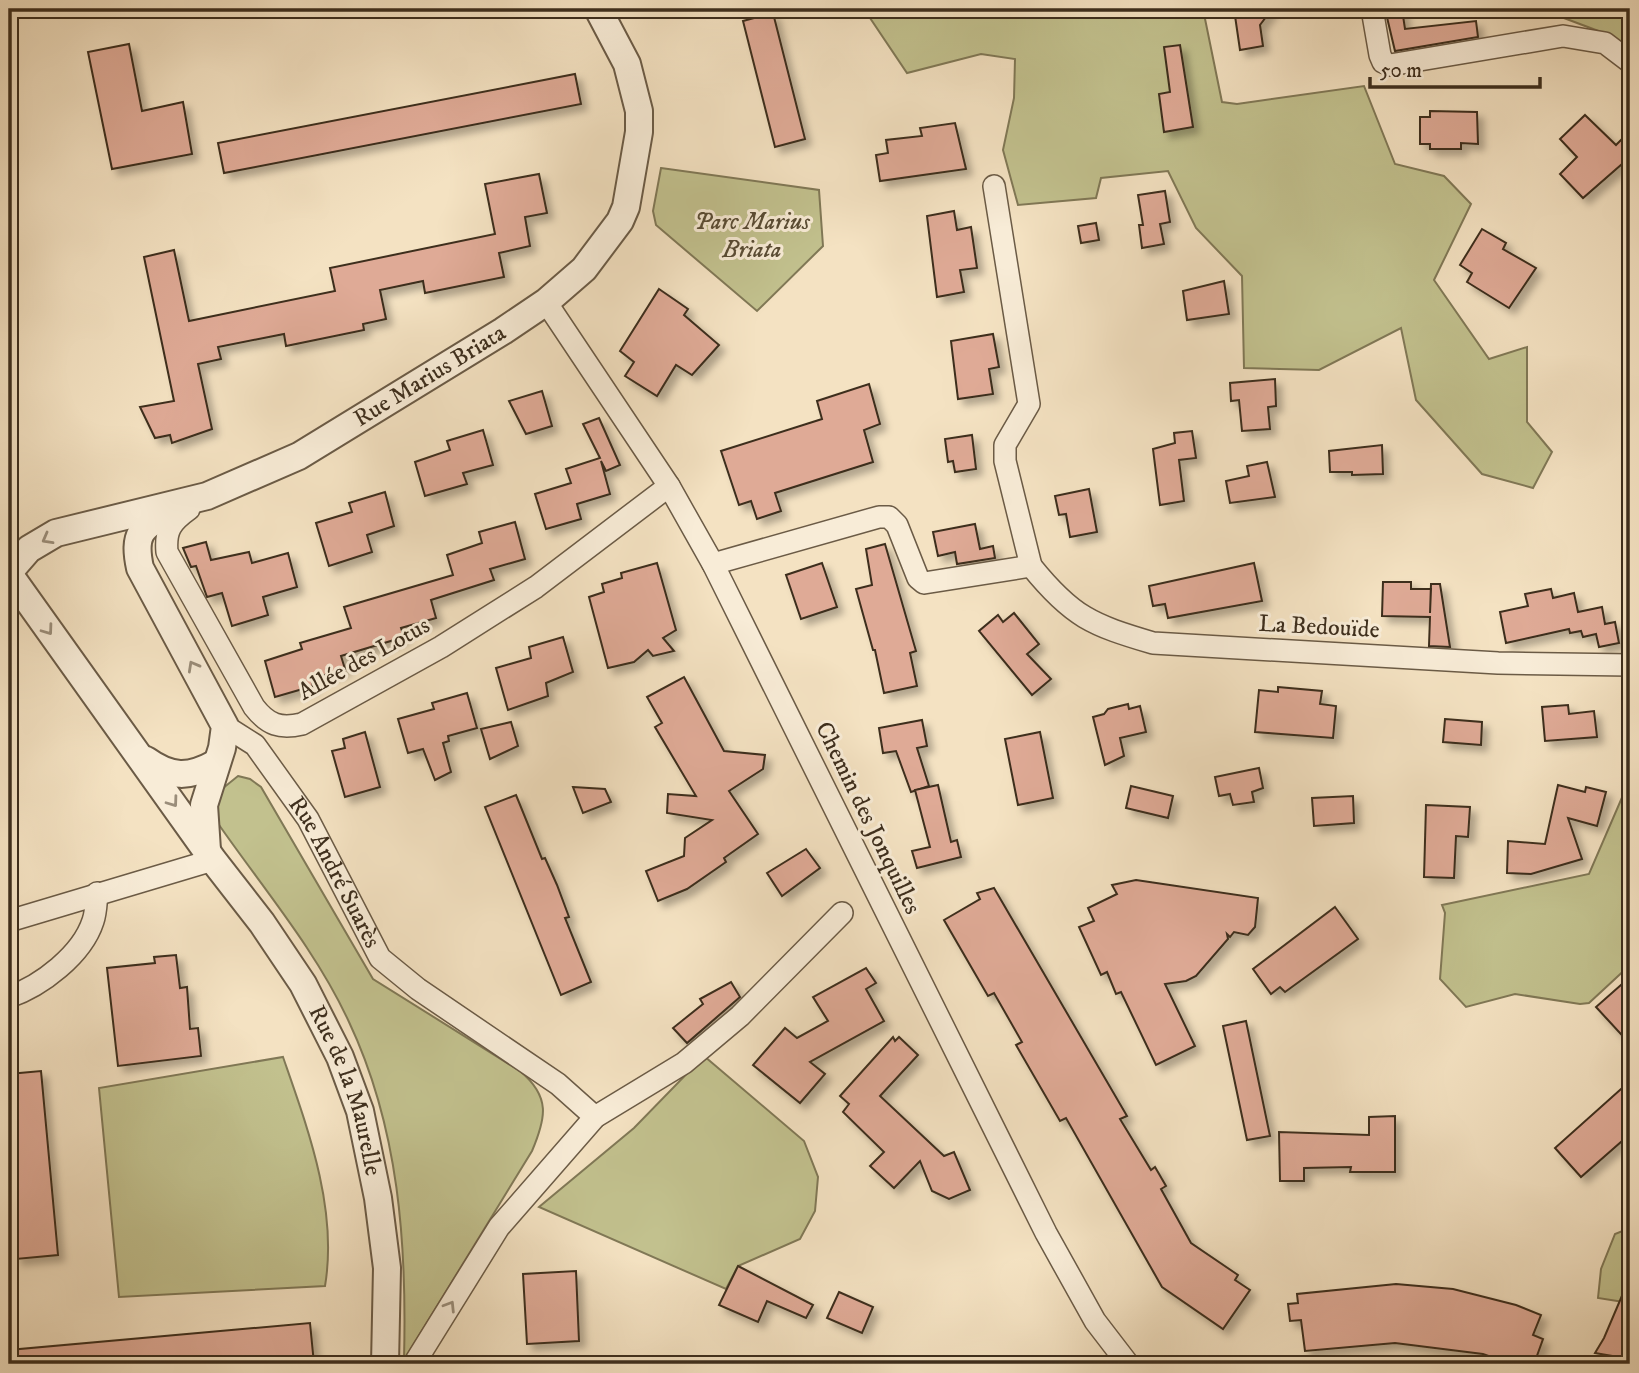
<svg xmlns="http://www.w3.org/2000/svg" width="1639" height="1373" font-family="'IM FELL DW Pica',serif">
<defs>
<filter id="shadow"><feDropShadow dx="6" dy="6" stdDeviation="3.5" flood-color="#0004"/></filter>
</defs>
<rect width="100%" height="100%" fill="#f4e2c2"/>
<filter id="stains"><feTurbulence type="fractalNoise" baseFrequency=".00286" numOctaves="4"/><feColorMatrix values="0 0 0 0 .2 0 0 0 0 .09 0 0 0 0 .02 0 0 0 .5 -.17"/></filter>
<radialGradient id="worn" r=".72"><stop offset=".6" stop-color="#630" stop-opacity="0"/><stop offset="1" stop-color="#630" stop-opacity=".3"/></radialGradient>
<g fill="#c2c18e" stroke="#807856" stroke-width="2">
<polygon points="864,9 1203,9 1222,102 1237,104 1364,86 1395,164 1444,176 1471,204 1434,280 1489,359 1527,347 1527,422 1552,452 1533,488 1482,474 1416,400 1401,328 1319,370 1244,368 1242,276 1196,228 1168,171 1101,178 1096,198 1018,205 1003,150 1014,98 1015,59 981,54 907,73"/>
<polygon points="1540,9 1630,9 1630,53 1601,32"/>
<polygon points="661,168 819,190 823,246 757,311 656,225 653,211"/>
<path d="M238 776 250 779 261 787 373 979 520 1071C551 1097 546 1118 532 1151L404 1360C407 1244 399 1128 349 1022 316 950 262 887 217 822V793Z"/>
<polygon points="1630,779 1630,965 1589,1003 1580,1004 1515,994 1466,1007 1440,979 1445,913 1442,905 1589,874"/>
<polygon points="704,1056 804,1141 818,1177 815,1211 800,1239 738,1266 726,1289 539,1207 634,1128"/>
<path d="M283 1057C308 1129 338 1209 325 1286L119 1297 99 1088Z"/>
<polygon points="1630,1228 1630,1303 1598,1298 1601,1269 1615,1234"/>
</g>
<g fill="#dfaa96" stroke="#3d2e1d" stroke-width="2" filter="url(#shadow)">
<polygon points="1234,9 1272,9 1260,25 1263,46 1240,50"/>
<polygon points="1385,9 1402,9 1405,29 1476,21 1478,37 1395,51"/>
<polygon points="773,13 805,139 775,147 743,21"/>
<polygon points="129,44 142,111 183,102 192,154 112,169 88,52"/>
<polygon points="1180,45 1193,127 1164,132 1159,94 1170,92 1164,47"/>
<polygon points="575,74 581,104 224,173 218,143"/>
<polygon points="1430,111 1477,112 1478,144 1461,143 1461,149 1430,149 1430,144 1420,144 1420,117 1430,117"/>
<polygon points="1585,115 1616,145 1630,131 1630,157 1583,198 1560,174 1577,157 1560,139"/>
<polygon points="955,123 966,169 880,181 876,155 888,153 886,140 922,136 920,128"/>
<polygon points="539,174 547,213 525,217 530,246 499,253 504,277 425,293 423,281 380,290 386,319 363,324 364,330 286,346 284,334 218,347 221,359 198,364 212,429 172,443 170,435 155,438 140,407 174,401 144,257 174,250 189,321 335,291 330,268 495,234 485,184"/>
<polygon points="1165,191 1170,222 1160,224 1164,244 1142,248 1139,225 1143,225 1138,195"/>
<polygon points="954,211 957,230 971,227 977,268 960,270 964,292 937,297 927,216"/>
<polygon points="1096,223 1099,240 1081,243 1078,226"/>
<polygon points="1482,229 1506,243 1503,249 1536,268 1509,308 1467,282 1472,273 1460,265"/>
<polygon points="1224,281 1229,314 1187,320 1183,291"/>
<polygon points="659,289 688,309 684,315 719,345 692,375 676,365 657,396 625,376 634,362 620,351"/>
<polygon points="993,334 999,367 989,369 993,394 958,399 951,341"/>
<polygon points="1275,379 1276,406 1268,407 1270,429 1242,431 1239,400 1231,401 1230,383"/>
<polygon points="869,384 880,424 864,430 873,462 775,493 781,511 757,519 751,501 739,505 721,451 822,419 817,401"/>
<polygon points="542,391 552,426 526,434 509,401"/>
<polygon points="599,418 620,465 606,471 601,461 610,494 577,504 581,519 546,529 535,494 571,483 566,469 600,458 583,424"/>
<polygon points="483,430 493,465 463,473 467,484 425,496 415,462 450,450 447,441"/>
<polygon points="1192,431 1196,458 1179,460 1184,501 1160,505 1153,449 1175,443 1174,433"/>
<polygon points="972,435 976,469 955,472 953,461 948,462 945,439"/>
<polygon points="1382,445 1383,474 1352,475 1352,472 1330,472 1329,451"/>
<polygon points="1267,462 1275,497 1230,503 1226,481 1249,476 1247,466"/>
<polygon points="1089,489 1097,532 1070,537 1066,514 1059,515 1055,496"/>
<polygon points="385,492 394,526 367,535 372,552 329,566 316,523 352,512 349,503"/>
<polygon points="515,522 525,559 490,569 494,580 431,600 436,618 401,628 404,637 341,656 345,669 311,679 313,686 275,697 265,661 302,649 300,643 351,628 344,607 453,575 447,555 482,543 479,532"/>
<polygon points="975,524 980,549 993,546 995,558 957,564 955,552 938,556 933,532"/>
<polygon points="206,542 211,560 249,552 252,563 288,553 297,587 263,597 268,615 232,626 222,593 207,597 196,566 191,567 183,548"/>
<polygon points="885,544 916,651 910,653 917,686 884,693 875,650 873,650 856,589 872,585 866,549"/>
<polygon points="657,563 676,630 663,638 674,651 653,656 648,650 634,662 608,668 589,597 604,592 602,584 622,578 621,573"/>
<polygon points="822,563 837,607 801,619 786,575"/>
<polygon points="1254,563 1262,601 1168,618 1165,604 1153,606 1149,586"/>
<polygon points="1383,582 1411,582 1411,589 1431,589 1430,613 1431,584 1440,584 1450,647 1429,646 1430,617 1382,616"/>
<polygon points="1551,589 1553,598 1574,593 1578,612 1602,607 1605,624 1615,622 1619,643 1599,647 1596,634 1583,637 1581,631 1570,633 1569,629 1506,643 1500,612 1528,606 1525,594"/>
<polygon points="1014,613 1039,644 1027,654 1051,679 1032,695 979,631 998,615 1003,622"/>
<polygon points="563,637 573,672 546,683 548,696 508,710 496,668 531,658 529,647"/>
<polygon points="684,677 724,751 765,755 763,769 729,791 758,834 724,858 726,862 687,889 658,901 646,871 684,856 685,838 712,820 667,813 668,794 696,796 655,727 662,723 647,697"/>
<polygon points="1278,687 1322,691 1320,704 1336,706 1333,738 1255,732 1259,690 1278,692"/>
<polygon points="467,693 477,728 448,736 449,741 443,743 451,772 435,780 423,749 408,753 398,719 434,709 432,703"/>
<polygon points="1128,704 1129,709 1140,706 1146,732 1120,738 1124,756 1105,765 1093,717 1104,714 1108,709"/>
<polygon points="1568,705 1569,714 1594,711 1597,737 1545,741 1542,707"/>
<polygon points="1445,719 1482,722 1481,745 1443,742"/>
<polygon points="922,720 927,746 917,748 929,786 911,792 896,751 883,753 879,728"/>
<polygon points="511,722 518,746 490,759 481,729"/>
<polygon points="365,732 380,787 345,797 332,751 345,748 343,739"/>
<polygon points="1040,732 1053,798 1018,805 1005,739"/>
<polygon points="1259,768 1263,788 1252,792 1254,802 1233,805 1230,794 1219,796 1215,777"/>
<polygon points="938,785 951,842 957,840 961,857 917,868 912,851 930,847 915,790"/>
<polygon points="1558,785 1585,792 1586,787 1606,792 1597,826 1568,818 1582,859 1531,874 1507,873 1508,841 1545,844"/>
<polygon points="1131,786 1173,796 1168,818 1126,808"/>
<polygon points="573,787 605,789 611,802 583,813"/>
<polygon points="516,795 542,859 545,858 557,885 569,917 565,918 591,982 561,995 485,807"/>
<polygon points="1353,796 1354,823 1314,826 1312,798"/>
<polygon points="1426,805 1470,807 1468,837 1456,836 1454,878 1424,877"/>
<polygon points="806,849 820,868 782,896 767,873"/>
<polygon points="1136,880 1258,898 1255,927 1248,935 1234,932 1230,937 1227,934 1228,939 1196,976 1186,981 1165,984 1195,1046 1156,1065 1121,992 1116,994 1107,972 1101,975 1079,927 1094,921 1088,908 1117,894 1112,885"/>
<polygon points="994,888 1127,1116 1120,1119 1151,1170 1155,1167 1166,1186 1161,1189 1191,1243 1238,1275 1235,1280 1250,1290 1223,1329 1162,1287 1066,1118 1060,1121 1016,1045 1022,1042 994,993 988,996 944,920 980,899 977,893"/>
<polygon points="1335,907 1358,939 1285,992 1280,987 1271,994 1253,969"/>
<polygon points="176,955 180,988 187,987 190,1029 198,1028 201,1056 118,1066 107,968 155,963 154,957"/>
<polygon points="866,968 876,983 866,989 884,1021 810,1062 825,1074 800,1103 753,1065 785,1028 797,1038 828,1021 813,997"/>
<polygon points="1630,977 1630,1044 1596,1007"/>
<polygon points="731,982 740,997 687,1043 673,1028 703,1004 700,999"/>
<polygon points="1246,1021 1270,1136 1247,1140 1223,1026"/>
<polygon points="893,1037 895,1041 899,1037 918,1055 880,1096 944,1156 954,1152 970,1190 949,1199 932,1191 920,1161 894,1188 870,1166 884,1152 843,1112 849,1104 840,1096"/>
<polygon points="41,1071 58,1255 16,1259 9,1182 9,1074"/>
<polygon points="1630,1081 1630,1134 1581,1177 1555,1148"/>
<polygon points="1395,1116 1395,1172 1350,1172 1351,1167 1304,1168 1304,1181 1280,1181 1279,1132 1369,1135 1369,1117"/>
<polygon points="738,1266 813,1305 806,1318 767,1301 758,1322 719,1305"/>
<polygon points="576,1271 579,1341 527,1344 523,1274"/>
<polygon points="1630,1277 1630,1359 1595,1353 1604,1338"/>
<polygon points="1396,1284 1453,1289 1516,1305 1541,1315 1533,1335 1543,1339 1534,1364 1511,1364 1483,1354 1395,1343 1305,1351 1301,1320 1290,1321 1288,1304 1298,1303 1297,1294"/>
<polygon points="839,1292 873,1307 862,1333 827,1318"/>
<polygon points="310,1323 314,1364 9,1364 9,1350"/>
</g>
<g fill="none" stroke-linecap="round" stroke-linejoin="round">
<g stroke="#6b5b46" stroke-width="24">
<g id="minor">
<polyline points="1372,9 1380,55 1383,62 1390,65 1563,36 1605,43 1630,62"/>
<polyline points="546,302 669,486 713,564 1046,1233 1095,1321 1128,1364"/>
<path d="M189 509C171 522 165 530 167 552L254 707C268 725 280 729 302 724L441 647 536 587 669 486"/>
<polyline points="713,564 879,517 889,517 897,525 918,578 924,583 1031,566 1005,461 1005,445 1029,404 994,186"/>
<path d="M1031 566C1072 617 1092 625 1153 643L1498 663 1630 665"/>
<path id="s1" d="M225 726 255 745 308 819 380 958 418 989 558 1084 595 1117"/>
<polyline points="9,921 213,860"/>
<path d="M9 997C41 986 82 955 93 921 96 913 96 902 97 893"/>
<polyline points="414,1364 499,1227 595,1117 684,1063 740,1016 842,913"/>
</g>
</g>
<g stroke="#6b5b46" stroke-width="30">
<g id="tertiary">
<path d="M170 513C140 526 133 535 140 568L225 726 222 748 204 805 207 850"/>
<path id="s2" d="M9 572 29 549 56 533 207 496 299 456 503 331 546 302 584 269 620 221 626 207 639 132V111L627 64 598 9"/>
<path id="s3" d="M9 574 213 860 262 923 303 984 340 1057 360 1111 378 1198 387 1268 385 1364"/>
<path d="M146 760C171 778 189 778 216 763"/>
</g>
</g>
<use href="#minor" stroke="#f8ecd7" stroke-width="21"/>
<use href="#tertiary" stroke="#f8ecd7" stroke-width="26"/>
</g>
<defs><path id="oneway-chevron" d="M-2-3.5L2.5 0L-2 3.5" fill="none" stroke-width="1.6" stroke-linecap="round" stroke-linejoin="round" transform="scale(1.75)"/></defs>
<g stroke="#9a8d7a">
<use href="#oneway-chevron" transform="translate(47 539) rotate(151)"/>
<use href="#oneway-chevron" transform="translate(48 630) rotate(54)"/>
<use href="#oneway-chevron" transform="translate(193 666) rotate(-119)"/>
<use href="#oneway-chevron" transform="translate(173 802) rotate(54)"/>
<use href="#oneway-chevron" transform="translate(450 1306) rotate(-58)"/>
</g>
<g text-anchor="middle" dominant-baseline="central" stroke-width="6" stroke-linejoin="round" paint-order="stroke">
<g font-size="24" font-style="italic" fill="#584b34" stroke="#f8ecd7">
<text x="752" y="222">Parc Marius<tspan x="752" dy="28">Briata</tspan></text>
</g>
<g font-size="24" fill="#3d2e1d" stroke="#f8ecd7">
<text stroke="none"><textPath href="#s2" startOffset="471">Rue Marius Briata</textPath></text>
<text transform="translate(1319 627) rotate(3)">La Bedouïde</text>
<text transform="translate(364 659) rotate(-29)">Allée des Lotus</text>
<text transform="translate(868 818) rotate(64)">Chemin des Jonquilles</text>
<text stroke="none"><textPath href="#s1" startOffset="186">Rue André Suarès</textPath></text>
<text stroke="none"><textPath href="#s3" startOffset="620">Rue de la Maurelle</textPath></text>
</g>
</g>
<rect width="1639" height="1373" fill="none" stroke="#f4e2c2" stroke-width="35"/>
<rect x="10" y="10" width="1618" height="1352" fill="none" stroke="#3d2e1d" stroke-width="3.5"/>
<rect x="18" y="18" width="1604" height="1338" fill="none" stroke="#3d2e1d" stroke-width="2"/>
<path d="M1370 77v10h170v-10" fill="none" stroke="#3d2e1d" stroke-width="3.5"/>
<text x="1380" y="77" font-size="21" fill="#3d2e1d" stroke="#f8ecd7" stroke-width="5" paint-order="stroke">50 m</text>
<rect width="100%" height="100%" filter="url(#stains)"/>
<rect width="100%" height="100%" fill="url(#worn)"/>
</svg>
